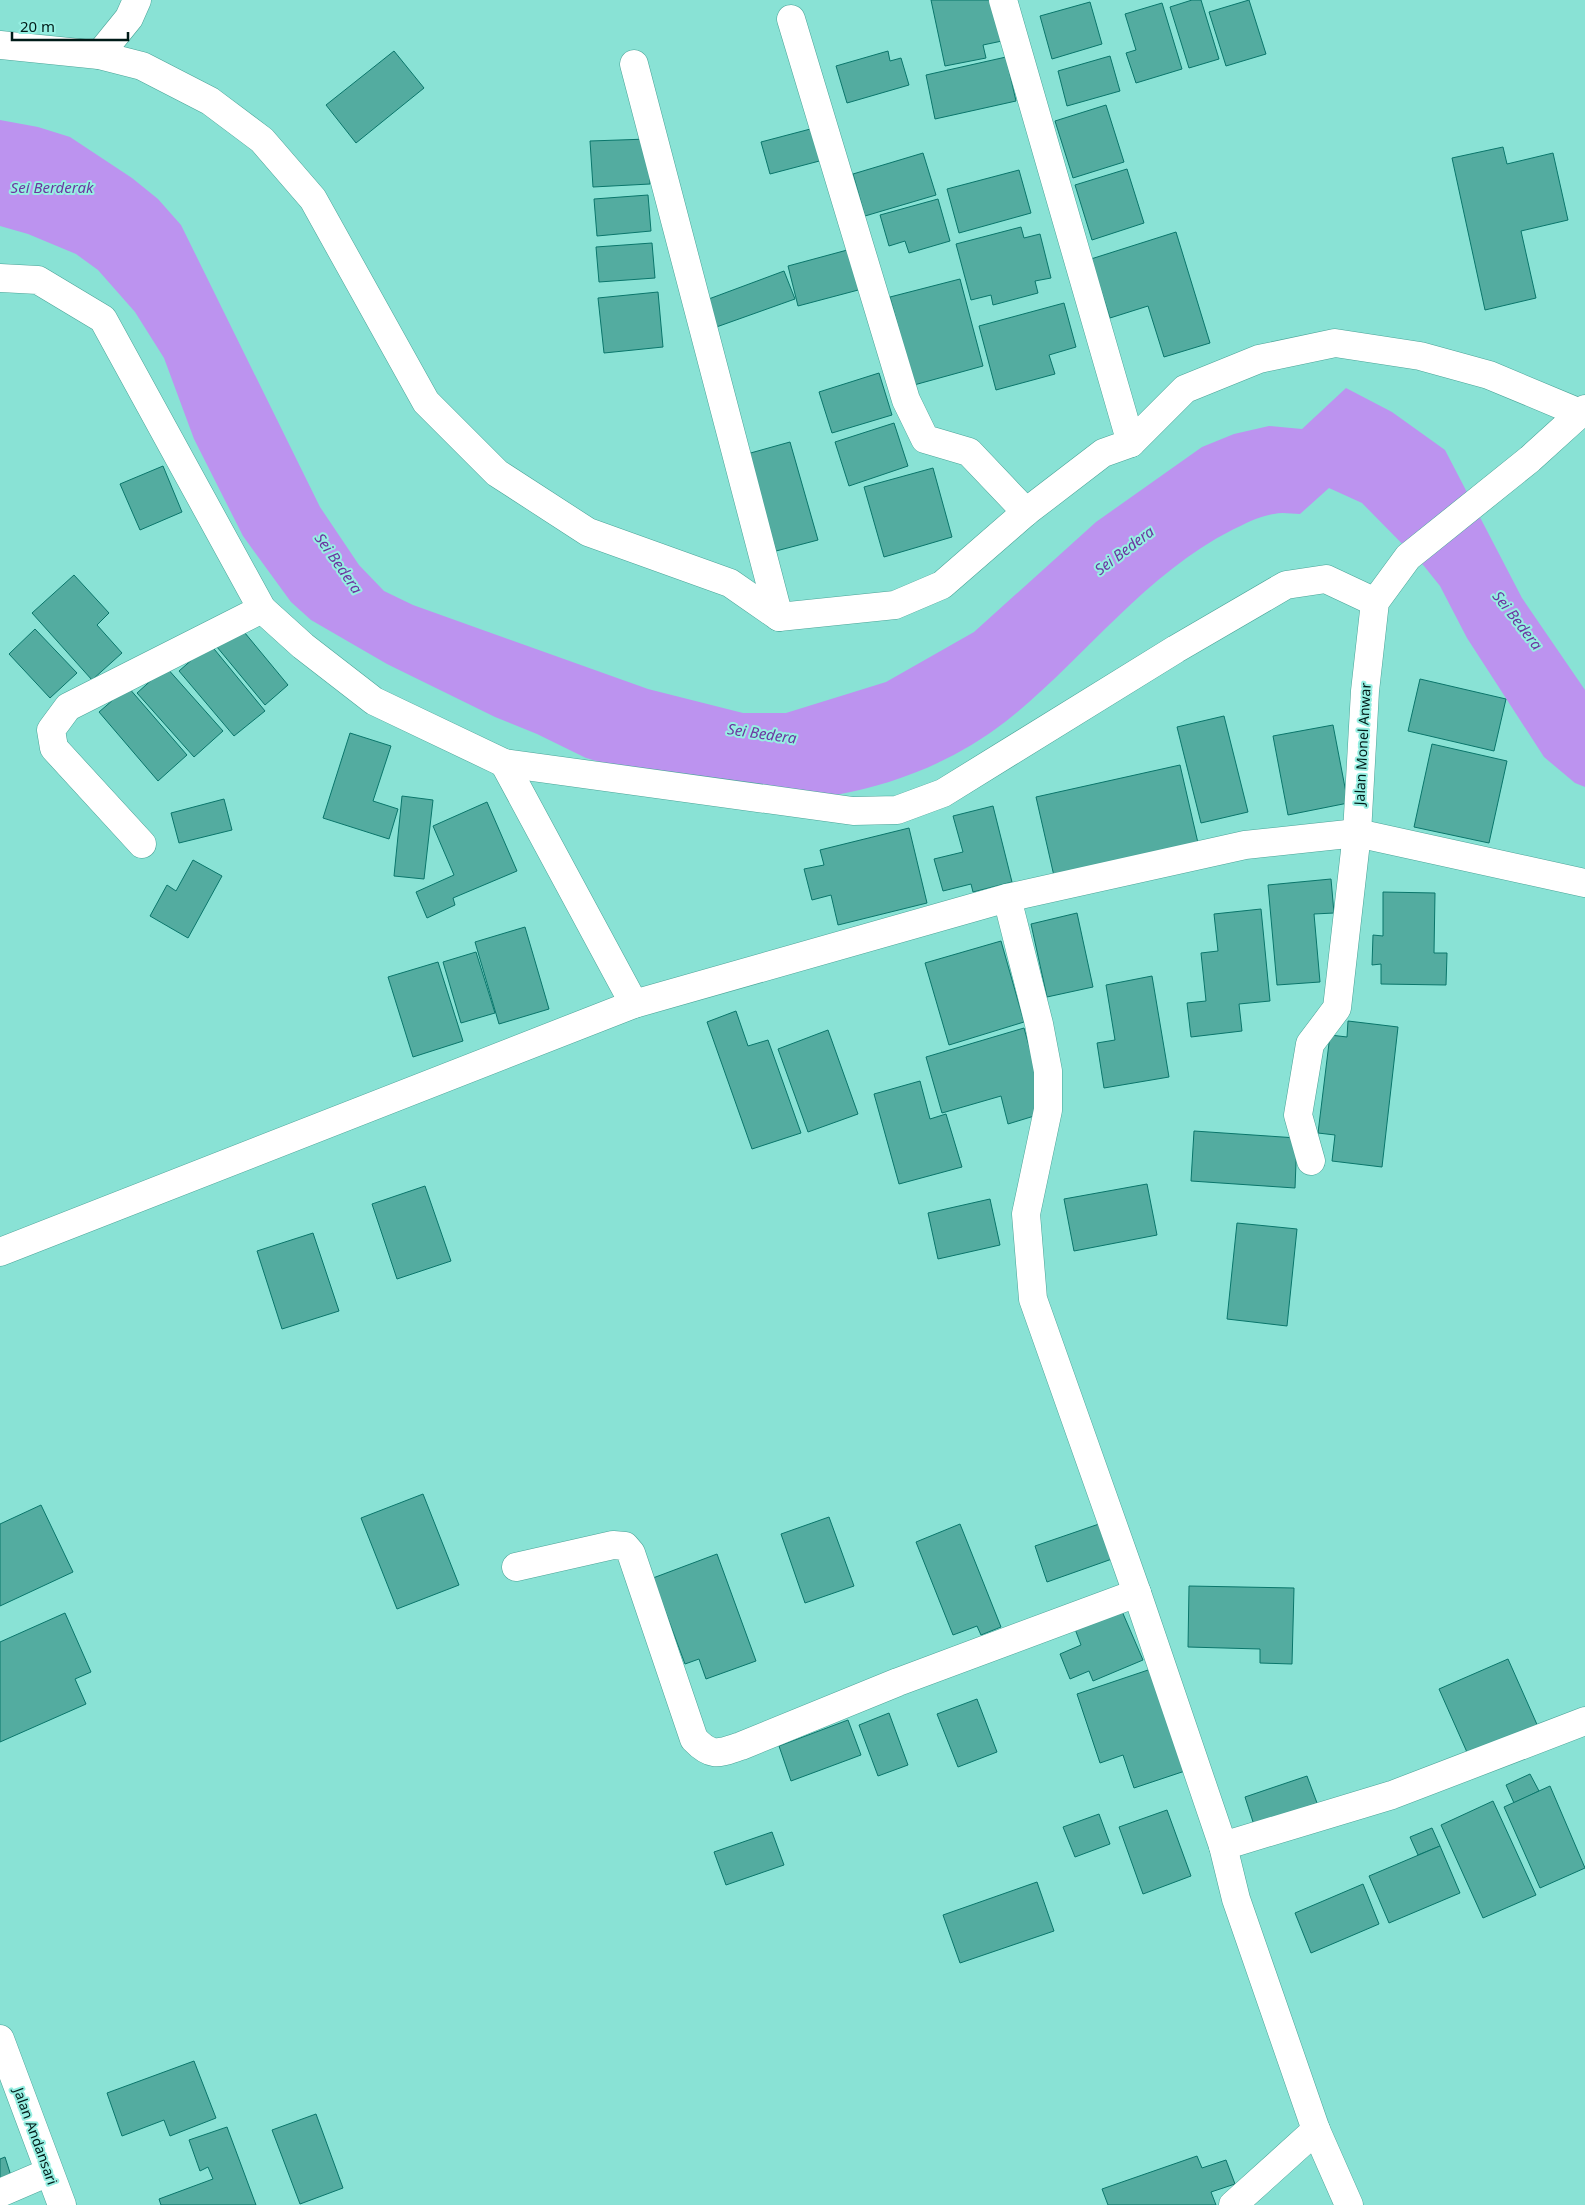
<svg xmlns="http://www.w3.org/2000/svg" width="1585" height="2205" font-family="'Noto Sans',sans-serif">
<rect width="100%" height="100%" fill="#89e2d5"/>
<path fill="#bc93ef" d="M0 120 38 127 70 137 132 178 158 199 181 225 320 507 359 565 384 591 413 605 648 689 743 713H786L886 682 974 632 1096 522 1202 447 1234 434 1269 426 1302 429 1346 388 1392 412 1445 450 1522 598 1585 690V787L1575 783 1544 757 1467 638 1440 586 1424 566 1362 503 1329 488 1300 514C1292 514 1282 512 1274 514 1259 516 1245 524 1232 530 1142 576 1083 661 1005 722 956 760 897 784 836 795L621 768 586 758 537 734 495 717 387 664 311 620 291 602 243 536 194 439 164 358 135 312 98 270 76 254 28 234 0 226Z"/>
<g fill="#53aca0" stroke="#0a766b">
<polygon points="931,0 993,0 1002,41 983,45 986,58 945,66"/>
<polygon points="1192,0 1201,0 1219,59 1189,68 1170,7"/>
<polygon points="1249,0 1266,54 1226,66 1209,12"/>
<polygon points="1090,2 1102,44 1052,59 1040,16"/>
<polygon points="1162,3 1182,69 1136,83 1126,53 1136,50 1125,14"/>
<polygon points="394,51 424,88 356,143 326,105"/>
<polygon points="888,51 890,61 901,58 909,85 847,103 836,66"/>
<polygon points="1110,56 1120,91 1067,106 1058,71"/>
<polygon points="1006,57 1016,101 935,119 926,75"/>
<polygon points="1106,105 1124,162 1073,178 1055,121"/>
<polygon points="818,127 827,159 770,174 761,142"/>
<polygon points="648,139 650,184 593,187 590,141"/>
<polygon points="1503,147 1507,164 1553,153 1568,220 1521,231 1536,298 1485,310 1452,158"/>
<polygon points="923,153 936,195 865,216 853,174"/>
<polygon points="1127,169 1144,223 1092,240 1075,185"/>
<polygon points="1019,170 1031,213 959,233 947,189"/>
<polygon points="648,195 651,231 597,236 594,199"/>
<polygon points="938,199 950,241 909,253 905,241 889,246 880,215"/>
<polygon points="1021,227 1024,238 1040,234 1051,278 1035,281 1038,293 993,305 991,295 971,300 956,244"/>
<polygon points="1176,232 1210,343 1164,357 1148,306 1110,318 1091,259"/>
<polygon points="652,243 655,278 599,282 596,247"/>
<polygon points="851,249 862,289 798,306 788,266"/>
<polygon points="784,271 795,299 708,330 698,303"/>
<polygon points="960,279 983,366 914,385 890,297"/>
<polygon points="658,292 663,347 604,353 598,298"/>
<polygon points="1064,303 1076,347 1049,355 1055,374 996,390 979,326"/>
<polygon points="879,373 892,415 832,433 819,392"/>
<polygon points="894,423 908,466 849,486 835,442"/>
<polygon points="790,442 818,540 776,551 747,454"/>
<polygon points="163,466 182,512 140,530 120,484"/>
<polygon points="933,468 952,537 884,557 864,487"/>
<polygon points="74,575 109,613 97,625 122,653 92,680 32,613"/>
<polygon points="240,627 288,685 265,705 217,647"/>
<polygon points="35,629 77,673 50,698 9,654"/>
<polygon points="210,644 265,711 234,736 179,671"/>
<polygon points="166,667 223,731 194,757 137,693"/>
<polygon points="1420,679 1506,699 1494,751 1408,731"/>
<polygon points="128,687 187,755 158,781 99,712"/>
<polygon points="1224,716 1248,812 1201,823 1177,727"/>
<polygon points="1333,725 1348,803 1288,815 1273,736"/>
<polygon points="350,733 391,746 373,801 398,809 389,839 323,818"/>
<polygon points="1432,744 1507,761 1489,843 1414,827"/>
<polygon points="1180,765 1198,843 1054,876 1036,797"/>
<polygon points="402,796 433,800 424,879 394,876"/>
<polygon points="224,799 232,830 179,843 171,813"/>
<polygon points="487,802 517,871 453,898 455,905 427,918 416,892 454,875 433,826"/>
<polygon points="993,806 1012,882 973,892 971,884 943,891 934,859 963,852 953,816"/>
<polygon points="909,828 927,903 838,925 831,895 812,900 804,869 824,865 820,850"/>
<polygon points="193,860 222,876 188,938 150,916 167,885 176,891"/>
<polygon points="1331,879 1334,913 1314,914 1320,982 1277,985 1268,885"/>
<polygon points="1383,892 1435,893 1434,953 1447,953 1446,985 1381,984 1381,964 1372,965 1373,935 1383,936"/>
<polygon points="1261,909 1270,1001 1239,1004 1242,1031 1191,1037 1187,1003 1206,1001 1201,953 1218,951 1214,914"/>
<polygon points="1077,913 1093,987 1047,997 1031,924"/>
<polygon points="525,927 549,1009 499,1024 475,942"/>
<polygon points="1001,941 1024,1022 949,1045 925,963"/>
<polygon points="476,952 495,1013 461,1023 443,962"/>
<polygon points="438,962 463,1041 413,1057 388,977"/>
<polygon points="1152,976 1169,1077 1104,1088 1097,1043 1115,1040 1106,985"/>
<polygon points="736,1011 748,1046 768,1040 801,1133 752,1149 707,1022"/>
<polygon points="1348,1021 1398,1027 1382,1167 1332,1161 1335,1135 1318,1133 1330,1035 1347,1037"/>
<polygon points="1024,1028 1040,1085 1044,1113 1008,1124 1001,1096 942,1113 926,1057"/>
<polygon points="828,1030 858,1114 808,1132 778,1049"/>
<polygon points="920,1081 930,1119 946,1114 962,1167 899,1184 874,1094"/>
<polygon points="1194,1131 1297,1138 1295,1188 1191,1181"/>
<polygon points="1147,1184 1157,1235 1074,1251 1064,1199"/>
<polygon points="425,1186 451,1261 397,1279 372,1204"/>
<polygon points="990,1199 1000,1245 938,1259 928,1213"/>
<polygon points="1237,1223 1297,1229 1287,1326 1227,1319"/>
<polygon points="313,1233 339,1311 282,1329 257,1251"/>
<polygon points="423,1494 459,1585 397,1609 361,1518"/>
<polygon points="41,1505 73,1572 0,1606 0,1524"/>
<polygon points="829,1517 854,1586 805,1603 781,1534"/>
<polygon points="960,1524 1001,1627 981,1635 977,1626 953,1635 916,1542"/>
<polygon points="1099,1524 1112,1559 1047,1582 1035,1546"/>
<polygon points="717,1554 756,1661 706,1679 699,1659 685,1664 653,1578"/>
<polygon points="1189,1586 1294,1588 1292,1664 1260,1663 1260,1649 1188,1647"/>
<polygon points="1121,1609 1143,1660 1093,1681 1089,1671 1070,1679 1060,1654 1081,1645 1075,1629"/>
<polygon points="65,1613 91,1672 75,1679 86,1704 0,1742 0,1642"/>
<polygon points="1508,1659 1539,1729 1470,1759 1439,1689"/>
<polygon points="1157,1667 1191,1769 1134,1788 1123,1755 1100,1763 1077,1694"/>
<polygon points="977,1699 997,1752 958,1767 937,1714"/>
<polygon points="889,1713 908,1765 878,1776 859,1725"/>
<polygon points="848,1720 861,1755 791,1781 779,1746"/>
<polygon points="1530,1774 1539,1791 1514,1803 1506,1785"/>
<polygon points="1307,1776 1317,1803 1254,1825 1245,1797"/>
<polygon points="1550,1786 1585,1868 1540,1888 1504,1807"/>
<polygon points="1493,1801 1536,1895 1483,1918 1441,1825"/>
<polygon points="1167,1810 1191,1876 1143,1894 1119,1827"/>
<polygon points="1099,1814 1110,1844 1075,1857 1063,1827"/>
<polygon points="1432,1828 1440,1846 1418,1855 1410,1837"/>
<polygon points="772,1832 784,1865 726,1885 714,1852"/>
<polygon points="1440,1846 1460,1893 1389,1923 1369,1876"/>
<polygon points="1037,1882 1054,1931 960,1963 943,1915"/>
<polygon points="1363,1884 1379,1924 1311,1953 1295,1913"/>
<polygon points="194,2061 216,2118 170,2136 164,2120 122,2136 107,2093"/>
<polygon points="316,2114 343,2188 300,2204 272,2130"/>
<polygon points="227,2127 256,2205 161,2205 159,2199 213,2179 208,2167 200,2171 189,2140"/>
<polygon points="1197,2156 1202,2168 1226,2160 1235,2184 1211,2192 1216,2205 1108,2205 1102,2189"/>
<polygon points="5,2157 12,2179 0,2183 0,2159"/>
</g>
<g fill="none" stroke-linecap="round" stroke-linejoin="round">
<g stroke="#4aa498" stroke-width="29">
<g id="minor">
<polyline points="1003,0 1131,443"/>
<polyline points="791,19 906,400 925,439 969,452 1026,512"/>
<polyline points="0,45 99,55 142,66 210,101 262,140 313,199 426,402 497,473 588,532 730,583 779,617 895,605 942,585 1026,512 1103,453 1131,443 1185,389 1259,359 1335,343 1420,356 1489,375 1580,413"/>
<polyline points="99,55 129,18 137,0"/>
<polyline points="634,64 779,617"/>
<polyline points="0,278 38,280 103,319 262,609 303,646 374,701 504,763 853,811 897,810 943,793 1176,649 1286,585 1326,579 1375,602"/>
<polyline points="504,763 634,1004"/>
<polyline points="142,844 54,748 51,730 68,707 262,609"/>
<polyline points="1311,1161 1298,1115 1310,1044 1337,1008 1357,833 1365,691 1375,602 1408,557 1530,459 1585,409"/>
<polyline points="0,1252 634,1004 1007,898"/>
<path d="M516 1567 613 1545 625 1546 631 1553 694 1739C712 1758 719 1753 741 1746L898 1682 1137 1593"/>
<polyline points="1223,1846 1392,1795 1585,1721"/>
<polyline points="0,2039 62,2205"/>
<polyline points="0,2193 49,2172"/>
<polyline points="1233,2205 1316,2130"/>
<polyline points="1349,2205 1316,2130 1236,1899 1223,1846 1137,1593 1033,1299 1026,1214 1048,1110 1048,1071 1039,1024 1007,898 1245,845 1357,833 1585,883"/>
</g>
</g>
<use href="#minor" stroke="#fff" stroke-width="28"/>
</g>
<g text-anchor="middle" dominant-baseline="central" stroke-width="4" stroke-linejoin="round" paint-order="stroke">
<g font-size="14" fill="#001b18" stroke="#96efe2">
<text transform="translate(1362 744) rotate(-87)">Jalan Monel Anwar</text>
<text transform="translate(36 2136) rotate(70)">Jalan Andansari</text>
</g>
<g font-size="15" font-style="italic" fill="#6c36a0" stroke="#96efe2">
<text x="52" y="187">Sei Berderak</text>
<text transform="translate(1124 550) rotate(-37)">Sei Bedera</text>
<text transform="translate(339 563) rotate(55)">Sei Bedera</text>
<text transform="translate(1518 620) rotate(52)">Sei Bedera</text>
<text transform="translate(762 733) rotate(8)">Sei Bedera</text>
</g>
</g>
<path d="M12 32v8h116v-8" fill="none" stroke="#001b18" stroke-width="2.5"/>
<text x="20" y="32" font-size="15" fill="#001b18" stroke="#96efe2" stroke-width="4" paint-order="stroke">20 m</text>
</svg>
